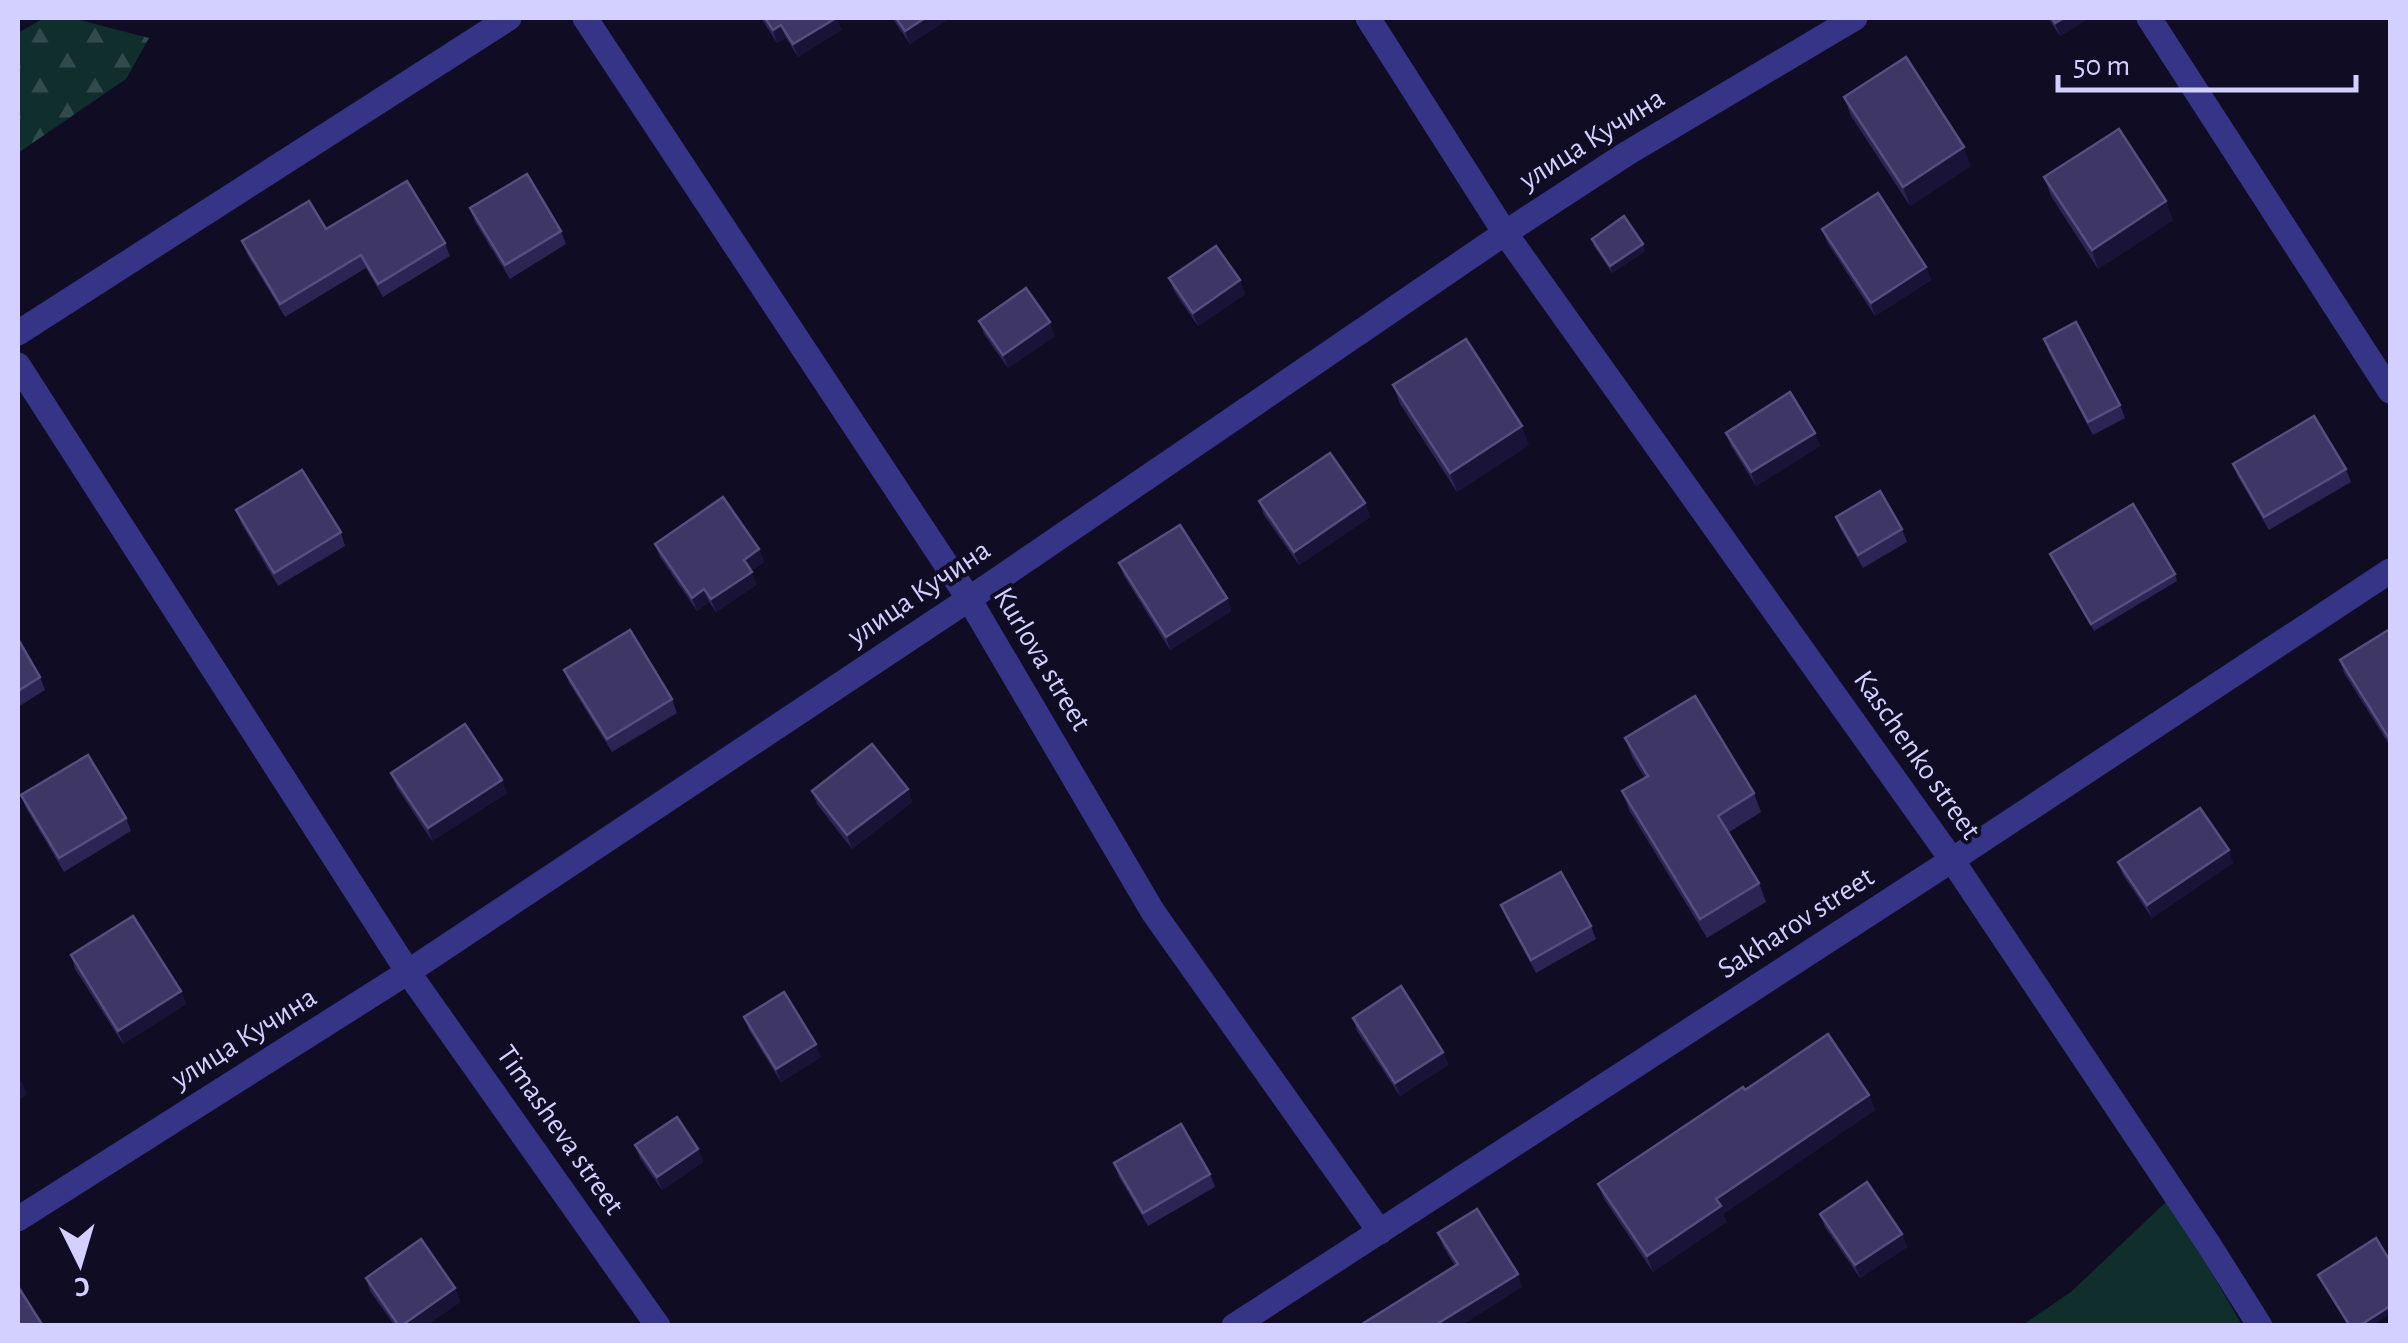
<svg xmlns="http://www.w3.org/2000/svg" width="2408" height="1343" font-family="'Alegreya Sans',sans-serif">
<defs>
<pattern id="forest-firs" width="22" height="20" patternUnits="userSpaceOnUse" patternTransform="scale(2.5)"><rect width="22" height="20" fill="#0f2e2c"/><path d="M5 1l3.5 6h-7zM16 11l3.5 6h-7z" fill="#314b4c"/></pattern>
</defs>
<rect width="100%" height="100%" fill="#100c24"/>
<polygon fill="url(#forest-firs)" points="44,18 72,18 149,38 126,79 18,153 18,33"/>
<polygon fill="#0f2e2c" points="2169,1199 2242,1325 2021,1326 2071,1292"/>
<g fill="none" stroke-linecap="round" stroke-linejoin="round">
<g stroke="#353486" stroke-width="25">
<polyline points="585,18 969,599 1153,912 1380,1232"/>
<polyline points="1368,18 1505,233 1952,860 2209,1245 2260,1326"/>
<polyline points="2149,18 2390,391"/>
<polyline points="18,333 509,18"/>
<polyline points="18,365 408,972 658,1326"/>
<polyline points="18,1219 408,972 969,599 1505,233 1626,154 1855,18"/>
<polyline points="1234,1326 1952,860 2390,571"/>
</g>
</g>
<g fill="#2c2453">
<polygon points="761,18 837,18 841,30 798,57 786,38 777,43"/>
<polygon points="892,18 950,18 910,44"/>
<polygon points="2048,18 2089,18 2060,36"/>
<polygon points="1844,97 1971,166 1910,206 1851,116"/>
<polygon points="2044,177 2173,220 2098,269 2051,196"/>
<polygon points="470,208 561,231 566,244 510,279 475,222"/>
<polygon points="326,229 445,243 450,256 383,297 366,268 285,317 247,254 242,241"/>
<polygon points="1822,229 1926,267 1931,280 1875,316 1827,242"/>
<polygon points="1592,239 1645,251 1612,273 1594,246"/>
<polygon points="1169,278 1240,280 1245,294 1198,326 1174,291"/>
<polygon points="979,321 1055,336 1008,368 984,334"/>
<polygon points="2044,339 2120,405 2125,418 2093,435 2049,353"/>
<polygon points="1393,385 1529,445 1457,492 1400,404"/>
<polygon points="1726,433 1815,433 1820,446 1756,486 1731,446"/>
<polygon points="2233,464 2346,469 2351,482 2269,530 2238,477"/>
<polygon points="1259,501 1365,503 1370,517 1299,565 1264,515"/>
<polygon points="236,510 341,532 345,546 278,586 241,523"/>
<polygon points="1836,517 1902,529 1907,542 1863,568 1841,530"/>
<polygon points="655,544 759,549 764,562 751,571 756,585 716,612 709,602 697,611 660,557"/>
<polygon points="2050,554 2175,574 2177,581 2094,631"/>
<polygon points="1119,563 1227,598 1231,611 1170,650 1124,576"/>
<polygon points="2390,629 2390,746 2344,673 2340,660"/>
<polygon points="18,639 40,677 45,690 18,707"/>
<polygon points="564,670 672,699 677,713 612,752 569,683"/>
<polygon points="1625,738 1754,793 1761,812 1728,833 1759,883 1766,902 1707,938 1629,810 1622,791 1645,778 1632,757"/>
<polygon points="391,773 507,793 432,841 396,786"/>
<polygon points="908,789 912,802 852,849 817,804 812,791"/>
<polygon points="21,795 126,818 131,831 64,872 26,808"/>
<polygon points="2118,862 2233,863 2152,918 2123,875"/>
<polygon points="1501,905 1591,926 1596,939 1536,973 1506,918"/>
<polygon points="71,955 181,991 186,1004 123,1044 75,969"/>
<polygon points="744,1017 821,1057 781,1082 749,1030"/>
<polygon points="1353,1018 1443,1052 1448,1065 1400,1096 1357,1031"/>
<polygon points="1745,1090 1869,1095 1875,1110 1723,1214 1726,1222 1653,1272 1604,1199 1598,1184"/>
<polygon points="635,1145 698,1149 703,1162 662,1190 640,1158"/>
<polygon points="1114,1163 1210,1174 1215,1187 1148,1226 1119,1177"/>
<polygon points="1820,1214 1902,1234 1907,1247 1860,1278 1825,1227"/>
<polygon points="1438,1233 1522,1287 1455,1266 1443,1246"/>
<polygon points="2318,1275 2372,1326 2348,1326 2321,1281"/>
<polygon points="366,1278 455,1288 460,1302 425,1326 395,1326 370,1291"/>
</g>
<g fill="#191338">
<polygon points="837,18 841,30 798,57 793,44"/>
<polygon points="925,18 950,18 910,44 905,31"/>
<polygon points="2064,18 2089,18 2060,36 2055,23"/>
<polygon points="781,25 786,38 777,43 773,30"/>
<polygon points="1964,147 1971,166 1910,206 1903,187"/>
<polygon points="2166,201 2173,220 2098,269 2092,250"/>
<polygon points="1643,244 1645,251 1612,273 1610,266"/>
<polygon points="1926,267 1931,280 1875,316 1871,303"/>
<polygon points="1240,280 1245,294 1198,326 1193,313"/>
<polygon points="1050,322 1055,336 1008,368 1003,355"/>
<polygon points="1522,426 1529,445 1457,492 1450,473"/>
<polygon points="1815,433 1820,446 1756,486 1751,472"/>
<polygon points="1365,503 1370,517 1299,565 1294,552"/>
<polygon points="759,549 764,562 748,573 744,560"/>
<polygon points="752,572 756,585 716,612 711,599"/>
<polygon points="704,589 709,602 697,611 692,598"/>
<polygon points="1227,598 1231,611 1170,650 1166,637"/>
<polygon points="502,780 507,793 432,841 428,828"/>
<polygon points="908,789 912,802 852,849 847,835"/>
<polygon points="2229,850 2233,863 2152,918 2147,905"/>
<polygon points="181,991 186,1004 123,1044 118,1031"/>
<polygon points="816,1044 821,1057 781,1082 776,1069"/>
<polygon points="1443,1052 1448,1065 1400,1096 1395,1083"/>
<polygon points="22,1081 27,1094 18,1101 18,1085"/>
<polygon points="1869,1095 1875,1110 1723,1214 1726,1222 1653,1272 1647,1256 1716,1199"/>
<polygon points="698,1149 703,1162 662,1190 657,1177"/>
<polygon points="1902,1234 1907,1247 1860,1278 1855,1265"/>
<polygon points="1518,1274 1522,1287 1461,1326 1437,1326 1437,1324"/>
<polygon points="455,1288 460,1302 425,1326 401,1326"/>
<polygon points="2390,1306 2390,1314 2372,1326 2359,1326"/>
</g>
<g fill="#3e3665" stroke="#554e7e" stroke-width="2.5">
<polygon points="765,18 836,18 793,44 781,25 773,30"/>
<polygon points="896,18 925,18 905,31"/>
<polygon points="2052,18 2064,18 2055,23"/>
<polygon points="1906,57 1964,147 1903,187 1844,97"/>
<polygon points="2119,129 2166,201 2092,250 2044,177"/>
<polygon points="527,174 561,231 505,265 470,208"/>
<polygon points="407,181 445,243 378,284 361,255 280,304 242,241 309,201 326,229"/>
<polygon points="1878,193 1926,267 1871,303 1822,229"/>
<polygon points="1624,216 1643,244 1610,266 1592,239"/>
<polygon points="1216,246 1240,280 1193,313 1169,278"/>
<polygon points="1026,288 1050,322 1003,355 979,321"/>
<polygon points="2076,322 2120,405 2088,422 2044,339"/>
<polygon points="1466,339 1522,426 1450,473 1393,385"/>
<polygon points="1790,392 1815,433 1751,472 1726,433"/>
<polygon points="2314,416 2346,469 2264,517 2233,464"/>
<polygon points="1330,453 1365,503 1294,552 1259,501"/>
<polygon points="302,470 341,532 274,573 236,510"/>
<polygon points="1880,491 1902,529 1858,555 1836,517"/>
<polygon points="723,497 759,549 744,560 752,572 711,599 704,589 692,598 655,544"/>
<polygon points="2133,504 2175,574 2091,624 2050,554"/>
<polygon points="1180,525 1227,598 1166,637 1119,563"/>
<polygon points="2390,629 2390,740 2340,660"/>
<polygon points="630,630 672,699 607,739 564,670"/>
<polygon points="18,639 40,677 18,691"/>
<polygon points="1695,696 1754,793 1718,816 1759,883 1700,919 1622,791 1648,776 1625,738"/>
<polygon points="465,724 502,780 428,828 391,773"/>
<polygon points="872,744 908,789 847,835 812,791"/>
<polygon points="88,755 126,818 59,858 21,795"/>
<polygon points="2200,808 2229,850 2147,905 2118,862"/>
<polygon points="1561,872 1591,926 1531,960 1501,905"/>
<polygon points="133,916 181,991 118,1031 71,955"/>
<polygon points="1401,986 1443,1052 1395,1083 1353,1018"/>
<polygon points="784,992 816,1044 776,1069 744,1017"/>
<polygon points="1828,1034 1869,1095 1716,1199 1721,1206 1647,1256 1598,1184 1743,1087 1745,1090"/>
<polygon points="677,1117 698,1149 657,1177 635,1145"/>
<polygon points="1181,1124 1210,1174 1143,1213 1114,1163"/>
<polygon points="1867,1182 1902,1234 1855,1265 1820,1214"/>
<polygon points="1477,1209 1518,1274 1437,1324 1438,1326 1359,1326 1458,1264 1438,1233"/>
<polygon points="2376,1238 2390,1261 2390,1306 2359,1326 2350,1326 2318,1275"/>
<polygon points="421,1239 455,1288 401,1326 399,1326 366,1278"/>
<polygon points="19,1288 43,1326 18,1326"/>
</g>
<g text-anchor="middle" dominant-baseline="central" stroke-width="8" stroke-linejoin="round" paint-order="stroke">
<g font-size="30" fill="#d3cfff" stroke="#100c24">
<text transform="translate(1592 139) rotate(-32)">улица Кучина</text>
<text transform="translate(919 593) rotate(-34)">улица Кучина</text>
<text transform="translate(1042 659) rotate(59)">Kurlova street</text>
<text transform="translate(1917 755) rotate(55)">Kaschenko street</text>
<text transform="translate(1796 923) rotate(-33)">Sakharov street</text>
<text transform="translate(244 1038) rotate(-32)">улица Кучина</text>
<text transform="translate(560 1130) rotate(55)">Timasheva street</text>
</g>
</g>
<rect width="2408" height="1343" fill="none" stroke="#d3cfff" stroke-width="40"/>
<g transform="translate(80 1263) rotate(175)" stroke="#100c24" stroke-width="8" paint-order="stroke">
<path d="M0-8L18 38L0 25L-18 38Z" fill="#d3cfff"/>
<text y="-15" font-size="28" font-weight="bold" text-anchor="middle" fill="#d3cfff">С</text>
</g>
<path d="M2058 75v15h298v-15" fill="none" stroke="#d3cfff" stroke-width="5"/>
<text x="2073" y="75" font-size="30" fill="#d3cfff" stroke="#100c24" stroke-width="8" paint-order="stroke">50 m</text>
</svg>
